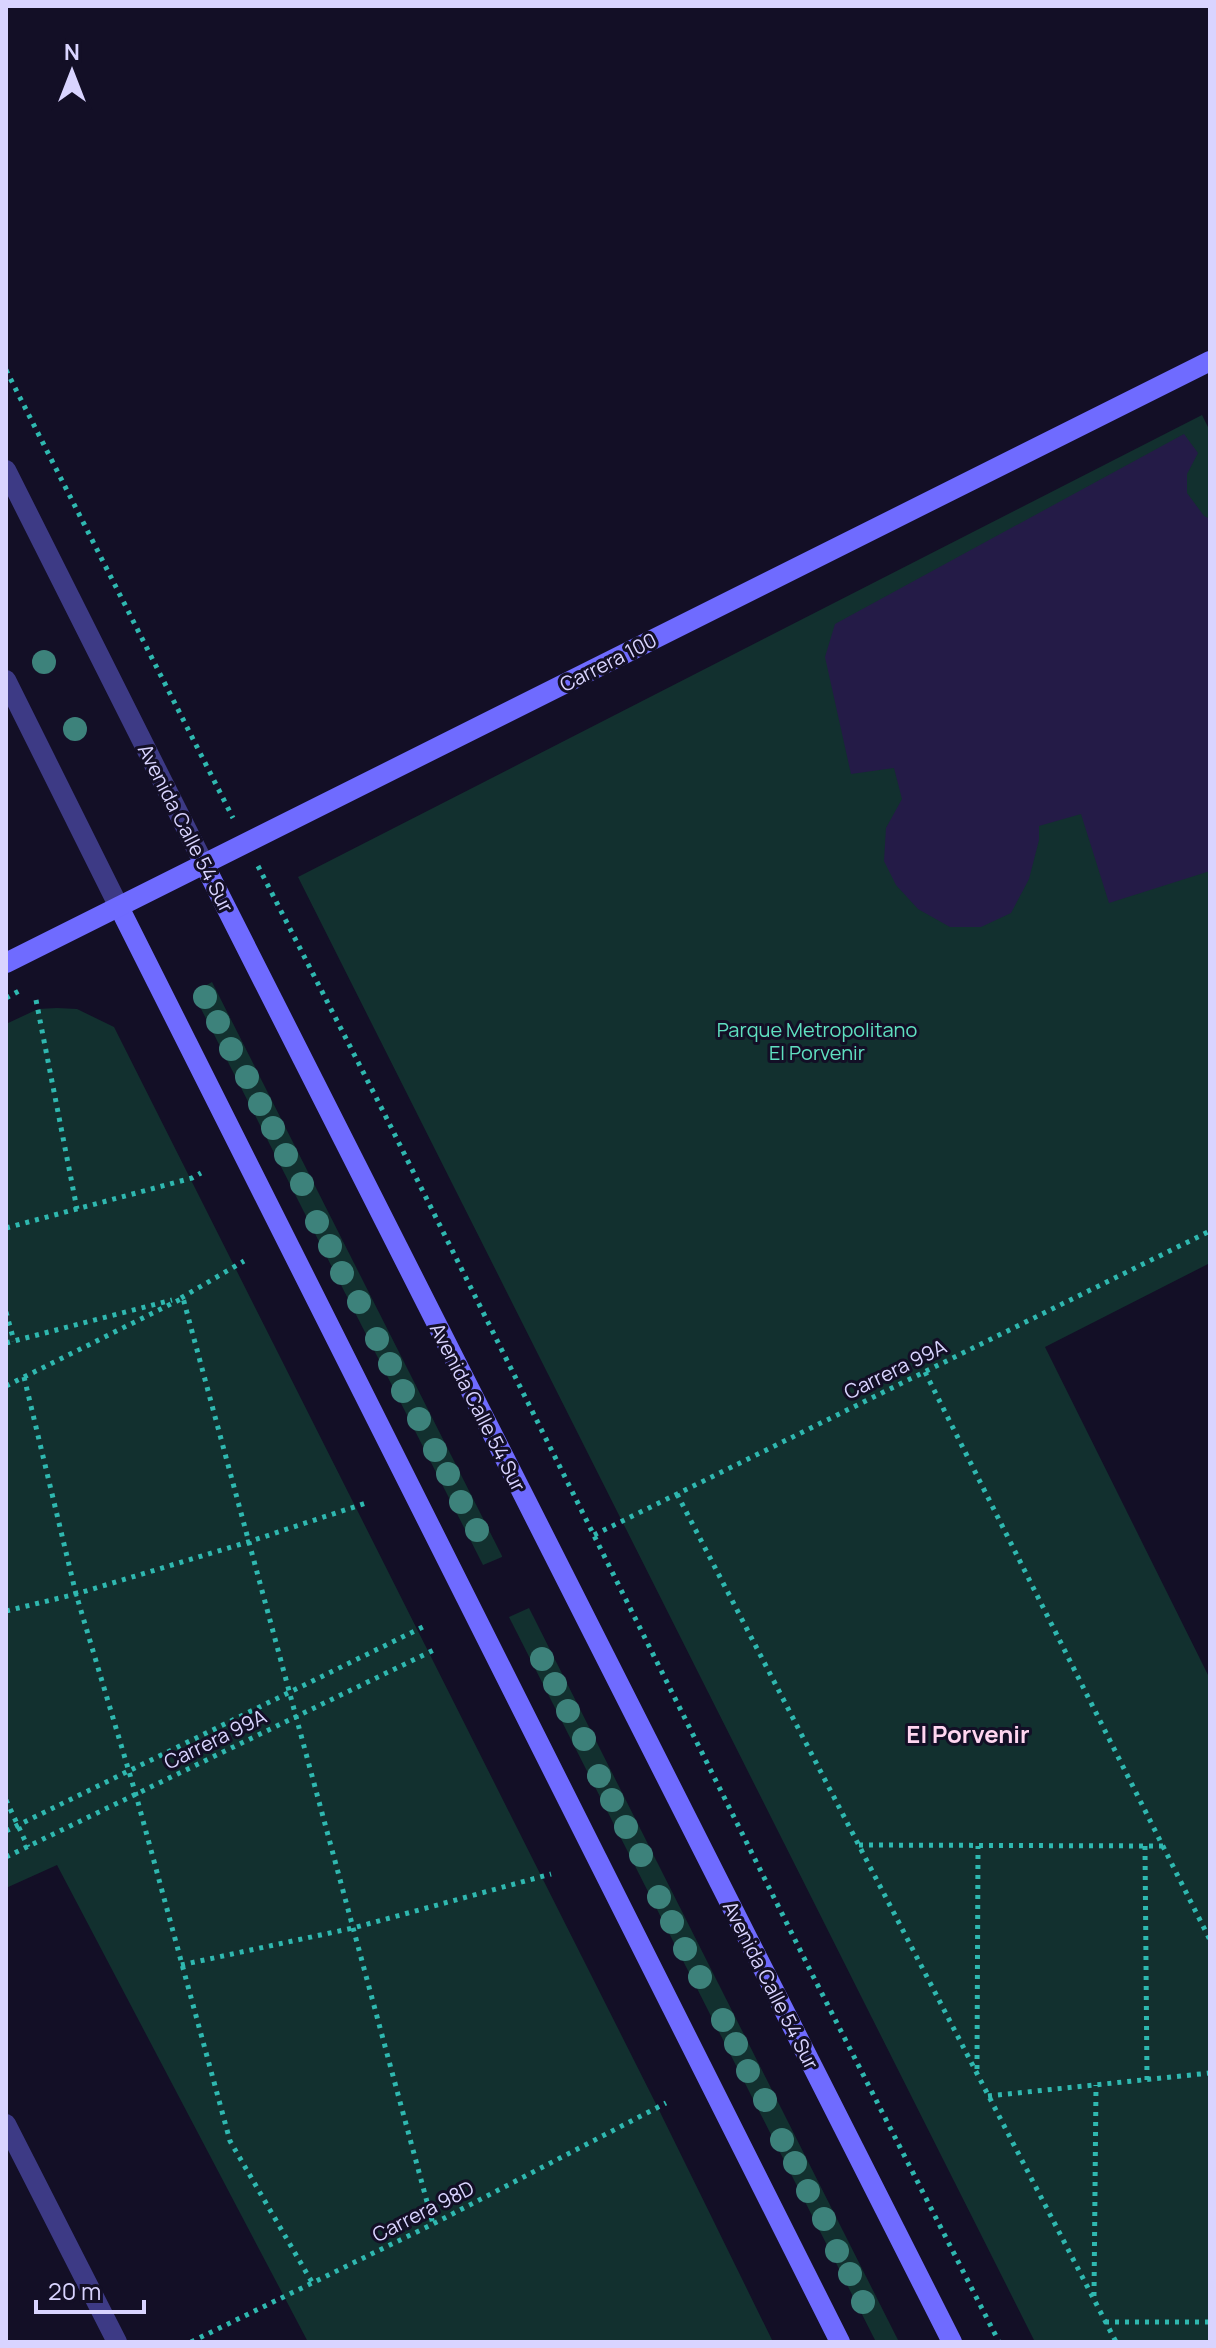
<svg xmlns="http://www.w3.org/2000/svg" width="1216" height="2348" font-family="Manrope,sans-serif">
<rect width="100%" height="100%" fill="#130f26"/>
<g fill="#12302f">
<polygon points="1202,415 1210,431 1210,1263 1045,1347 1210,1679 1210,2342 1035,2342 298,877"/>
<polygon points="212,982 502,1556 502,1557 483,1565 193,993"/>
<polygon points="57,1008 77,1009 114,1027 657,2106 773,2342 308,2342 57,1865 6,1888 6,1024 38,1009"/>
<polygon points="529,1608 899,2342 876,2342 509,1617"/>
</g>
<polygon fill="#241b47" points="1184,434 1198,453 1187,474 1187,493 1204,516 1210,519 1210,871 1109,903 1081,814 1039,826 1039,840 1029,879 1011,913 981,927 950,927 918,909 896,885 884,861 886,828 902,799 894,768 851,774 825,657 835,624"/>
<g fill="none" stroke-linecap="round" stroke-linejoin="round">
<g stroke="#2fb8b0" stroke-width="5" stroke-dasharray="4 6" stroke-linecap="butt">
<polyline points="6,370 233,818"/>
<polyline points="258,866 383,1111 812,1974 999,2342"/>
<polyline points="6,998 19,991"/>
<polyline points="36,1000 77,1209"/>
<polyline points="6,1228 192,1178 201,1173"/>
<polyline points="181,1298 244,1261"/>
<polyline points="6,1312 14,1341"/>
<polyline points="6,1343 172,1300"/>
<polyline points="925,1372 1210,1940"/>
<polyline points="24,1377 76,1594 136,1795 230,2141 313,2284"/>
<polyline points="6,1386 183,1298 433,2224"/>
<polyline points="677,1494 1116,2342"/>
<polyline points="594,1535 1210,1231"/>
<polyline points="6,1611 76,1594 248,1542 366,1503"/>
<polyline points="6,1800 28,1847"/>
<polyline points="6,1831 427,1625"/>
<polyline points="859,1845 1163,1846"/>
<polyline points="1145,1846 1147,2080"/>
<polyline points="6,1857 438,1648"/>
<polyline points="181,1965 353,1928 551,1874"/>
<polyline points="977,2069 978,1846"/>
<polyline points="988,2096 1210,2073"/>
<polyline points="1094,2296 1096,2085"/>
<polyline points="1105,2322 1210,2322"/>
<polyline points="191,2342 433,2224 666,2103"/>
</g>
<g stroke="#3d3a85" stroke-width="20">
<polyline points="6,470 204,864"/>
<polyline points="6,680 119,907"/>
<polyline points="6,2124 117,2342"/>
</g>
<g stroke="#6f6bff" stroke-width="20">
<polyline points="204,864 952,2342"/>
<polyline points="119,907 840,2342"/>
<polyline points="6,963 1210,361"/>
</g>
</g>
<g fill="#3d827b">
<circle cx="44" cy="662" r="12"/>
<circle cx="75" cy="729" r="12"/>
<circle cx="205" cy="997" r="12"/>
<circle cx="218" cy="1022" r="12"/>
<circle cx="231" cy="1049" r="12"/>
<circle cx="247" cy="1077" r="12"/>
<circle cx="260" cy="1104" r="12"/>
<circle cx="273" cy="1128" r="12"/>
<circle cx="286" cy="1155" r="12"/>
<circle cx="302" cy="1184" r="12"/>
<circle cx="317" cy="1222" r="12"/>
<circle cx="330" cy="1246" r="12"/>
<circle cx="342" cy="1273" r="12"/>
<circle cx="359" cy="1302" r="12"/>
<circle cx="377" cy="1339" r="12"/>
<circle cx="390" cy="1364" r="12"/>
<circle cx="403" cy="1391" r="12"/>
<circle cx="419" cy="1419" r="12"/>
<circle cx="435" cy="1450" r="12"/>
<circle cx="448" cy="1474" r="12"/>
<circle cx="461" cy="1502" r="12"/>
<circle cx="477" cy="1530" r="12"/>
<circle cx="542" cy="1659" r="12"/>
<circle cx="555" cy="1684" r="12"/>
<circle cx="568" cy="1711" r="12"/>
<circle cx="584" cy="1739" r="12"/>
<circle cx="599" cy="1776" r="12"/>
<circle cx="612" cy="1800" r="12"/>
<circle cx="626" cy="1827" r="12"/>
<circle cx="641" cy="1855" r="12"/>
<circle cx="659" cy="1897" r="12"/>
<circle cx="672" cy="1922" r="12"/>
<circle cx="685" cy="1949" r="12"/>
<circle cx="700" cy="1977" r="12"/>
<circle cx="723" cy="2020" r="12"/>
<circle cx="736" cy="2044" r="12"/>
<circle cx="748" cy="2071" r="12"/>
<circle cx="765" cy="2100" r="12"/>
<circle cx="782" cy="2140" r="12"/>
<circle cx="795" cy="2163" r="12"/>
<circle cx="808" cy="2191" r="12"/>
<circle cx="824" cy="2219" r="12"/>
<circle cx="837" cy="2251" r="12"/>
<circle cx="850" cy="2274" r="12"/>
<circle cx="863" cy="2302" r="12"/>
</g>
<g text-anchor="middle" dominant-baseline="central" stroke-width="6" stroke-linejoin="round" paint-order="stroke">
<g font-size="20" fill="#d9d4ff" stroke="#130f26">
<text transform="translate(608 662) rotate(-27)">Carrera 100</text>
<text transform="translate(186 828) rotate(63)">Avenida Calle 54 Sur</text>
<text transform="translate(895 1369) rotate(-26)">Carrera 99A</text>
<text transform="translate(478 1407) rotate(63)">Avenida Calle 54 Sur</text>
<text transform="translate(215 1739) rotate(-26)">Carrera 99A</text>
<text transform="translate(771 1985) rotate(63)">Avenida Calle 54 Sur</text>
<text transform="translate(423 2211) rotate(-27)">Carrera 98D</text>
</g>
<g font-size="20" fill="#5fe0c0" stroke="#130f26">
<text x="817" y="1029">Parque Metropolitano<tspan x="817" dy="23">El Porvenir</tspan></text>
</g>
<g font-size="24" font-weight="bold" fill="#ffd6f0" stroke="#130f26">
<text x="968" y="1733">El Porvenir</text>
</g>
</g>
<rect width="1216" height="2348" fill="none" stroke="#d9d4ff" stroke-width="16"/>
<g transform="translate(72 72)" stroke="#130f26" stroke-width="6" paint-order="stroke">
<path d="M0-6L14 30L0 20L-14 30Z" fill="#d9d4ff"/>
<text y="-12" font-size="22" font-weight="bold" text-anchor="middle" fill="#d9d4ff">N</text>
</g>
<path d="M36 2300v12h108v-12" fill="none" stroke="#d9d4ff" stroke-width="4"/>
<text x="48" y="2300" font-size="24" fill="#d9d4ff" stroke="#130f26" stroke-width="6" paint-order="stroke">20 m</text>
</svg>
